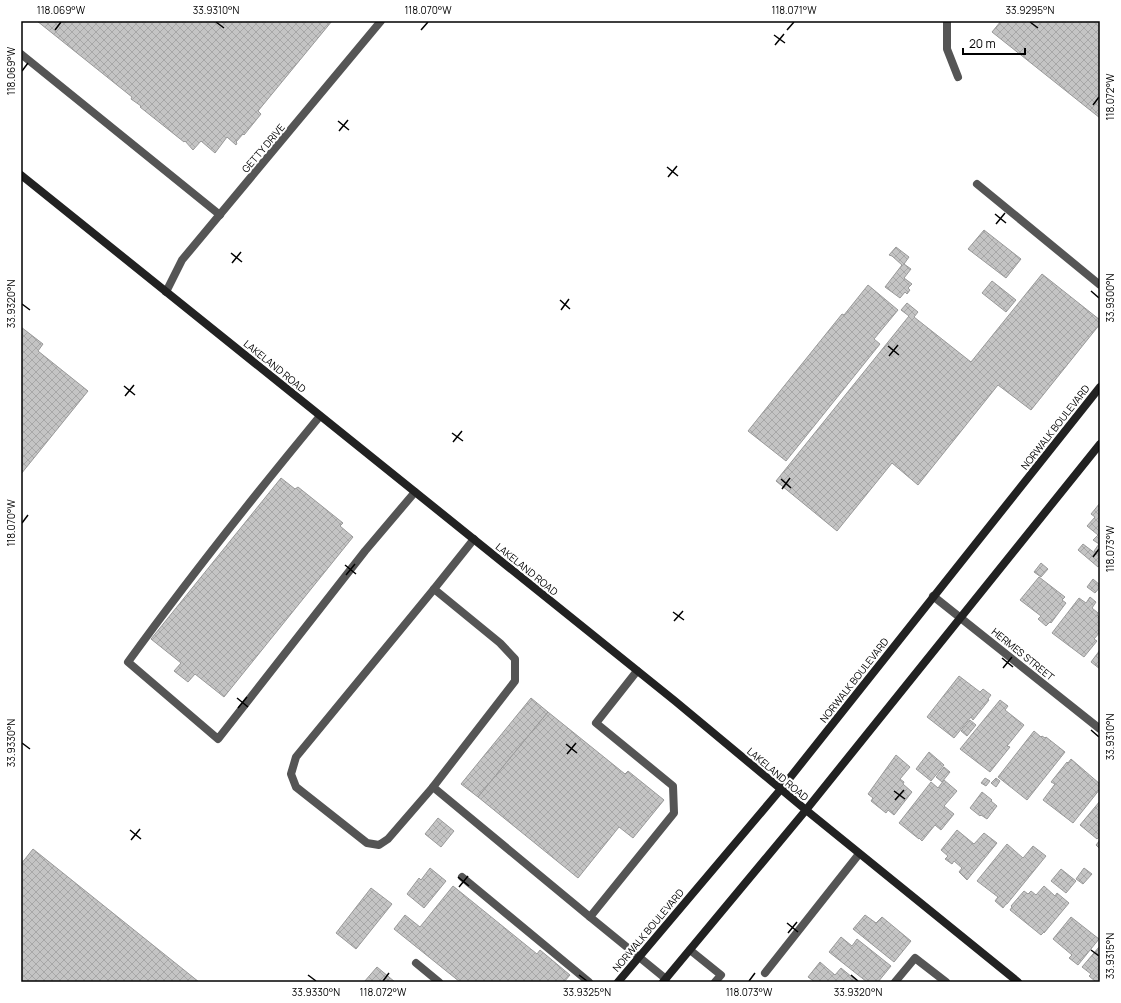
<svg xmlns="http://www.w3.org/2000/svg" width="1121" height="1003" font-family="Manrope,sans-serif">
<defs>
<pattern id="building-cross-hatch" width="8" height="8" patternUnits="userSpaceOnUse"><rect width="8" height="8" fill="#c4c4c4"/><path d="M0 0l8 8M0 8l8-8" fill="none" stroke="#a7a7a7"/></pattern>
</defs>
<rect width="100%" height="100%" fill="#fff"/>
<g fill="url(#building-cross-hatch)" stroke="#999">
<polygon points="37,21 332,21 258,111 261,114 244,135 243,134 236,142 237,143 236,145 227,137 215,153 201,141 193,150 185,141 184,142 140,107 141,106 131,99 132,97"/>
<polygon points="1001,21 1100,21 1100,118 992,32"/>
<polygon points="984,230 1021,259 1006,278 968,249"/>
<polygon points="896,247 909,257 904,264 911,269 904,278 912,284 908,288 910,290 907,294 905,292 900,298 885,287 902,265 892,256 889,255"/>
<polygon points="1042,274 1100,320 1100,324 1031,410 998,385 918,485 892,463 837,531 776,481 909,316 901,310 907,303 918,312 914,317 971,362"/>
<polygon points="992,281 1016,300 1006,312 982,293"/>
<polygon points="868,285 898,310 874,339 880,344 786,461 748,431 842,314 844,315"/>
<polygon points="21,327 43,344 38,351 88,391 21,474"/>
<polygon points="281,478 295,489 298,487 343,523 340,526 353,537 224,697 195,674 188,682 174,671 181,663 151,639"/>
<polygon points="1100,503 1100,556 1094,551 1099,544 1093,540 1098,535 1087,526 1095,517 1091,514"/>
<polygon points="1083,544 1100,557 1100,564 1098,567 1078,550"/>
<polygon points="1041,563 1048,569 1041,577 1034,572"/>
<polygon points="1039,577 1065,597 1062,600 1066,603 1051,623 1050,622 1046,626 1038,619 1041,616 1020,600"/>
<polygon points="1093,579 1100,585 1100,587 1095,593 1087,587"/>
<polygon points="1090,597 1096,602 1092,608 1098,613 1097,615 1100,618 1100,632 1094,639 1097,641 1084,657 1052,633 1079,598 1086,603"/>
<polygon points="1100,650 1100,669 1091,662"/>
<polygon points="959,676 980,692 983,689 991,695 988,699 989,700 973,720 971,717 954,738 927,717"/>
<polygon points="531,698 548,712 478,797 461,784"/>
<polygon points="1000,700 1008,706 1005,710 1024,725 1007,746 1010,747 990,772 960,749"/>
<polygon points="548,712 625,774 628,771 664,800 633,838 619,827 578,878 478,797"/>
<polygon points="970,720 976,725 967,736 961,731"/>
<polygon points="1034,731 1041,737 1042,736 1045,738 1046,737 1065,752 1027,800 998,777"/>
<polygon points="929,752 944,765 931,781 916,769"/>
<polygon points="896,755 910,767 900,779 904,782 903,784 912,792 894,815 888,810 886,813 871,801 873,798 868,794"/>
<polygon points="1071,759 1100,784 1100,789 1073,823 1043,800 1055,784 1051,782 1067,762 1068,763"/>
<polygon points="944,767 950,772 942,782 936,777"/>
<polygon points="985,778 990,781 986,786 981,783"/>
<polygon points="996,778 1000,781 996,787 991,783"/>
<polygon points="944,780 957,791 944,806 954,814 941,830 935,825 922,841 919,838 919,839 899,823 931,782 938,788"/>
<polygon points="982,792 992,800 991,801 997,806 987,819 981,815 980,816 970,808"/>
<polygon points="1100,801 1100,836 1097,839 1080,825"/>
<polygon points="438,818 454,831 441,847 425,834"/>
<polygon points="957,830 974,844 984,833 997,843 967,880 959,872 962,868 954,861 952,864 945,859 948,856 941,850"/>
<polygon points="1100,840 1100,849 1096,845"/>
<polygon points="1007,844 1023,858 1033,846 1046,856 1007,904 1006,904 1003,908 995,901 998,897 977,881"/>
<polygon points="33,849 199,982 21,982 21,864"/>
<polygon points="430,868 446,881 424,908 407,894 419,878 421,880"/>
<polygon points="1084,868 1092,874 1083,884 1076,879"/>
<polygon points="1061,869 1076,881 1066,893 1051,881"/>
<polygon points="453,886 537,954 540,950 570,975 564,982 460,982 394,929 405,915 420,927"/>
<polygon points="1044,886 1055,896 1057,893 1069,903 1044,933 1044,932 1041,935 1010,910 1012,907 1011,906 1024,891 1028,894 1031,891 1036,895"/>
<polygon points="371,888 392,904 356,949 336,933"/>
<polygon points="865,915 876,923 882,917 911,941 894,962 853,929"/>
<polygon points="1071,917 1099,939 1078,965 1069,958 1072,955 1053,939"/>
<polygon points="841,937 852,946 857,939 891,966 878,982 867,982 829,952"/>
<polygon points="1099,947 1100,947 1100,982 1096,982 1089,976 1091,974 1082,967"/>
<polygon points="820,962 835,975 841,968 858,982 815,982 808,977"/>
<polygon points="377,967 395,982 364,982"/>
</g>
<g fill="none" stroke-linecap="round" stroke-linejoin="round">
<g stroke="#555" stroke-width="8">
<polyline points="947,21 947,49 958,77"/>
<polyline points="21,54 220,215"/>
<polyline points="977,184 1100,285"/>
<path d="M320 416C254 496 189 578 128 662L218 739 365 551 415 492"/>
<polyline points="474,539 434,589 500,643 515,659 515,681 433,787 590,917"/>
<polyline points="637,671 596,723 673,786 674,813 590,917 666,979"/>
<polyline points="433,787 388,839 379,845 367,843 296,787 291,774 296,757 434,589"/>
<polyline points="462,877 589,982"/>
<polyline points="690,950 721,975 715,982"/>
<polyline points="416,963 439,982"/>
<polyline points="765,973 859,854"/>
<polyline points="895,982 915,958 946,982"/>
</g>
<g stroke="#555" stroke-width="8">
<polyline points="166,292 182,260 381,21"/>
<polyline points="933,596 1100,729"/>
</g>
<g stroke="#222" stroke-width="8">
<polyline points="21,175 675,701 806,810 1018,982"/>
<polyline points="618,982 781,789 1100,387"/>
<polyline points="663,982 806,810 1100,444"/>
</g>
</g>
<path fill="none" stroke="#000" stroke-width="1.5" d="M216 22 224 28M1030 22 1038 28M55 30 61 22M421 30 428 22M787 30 794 22M774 35 785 43M775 45 784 34M22 71 28 63M1093 105 1099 97M338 121 349 130M339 131 348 120M667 167 678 176M668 177 677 166M995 214 1006 223M996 224 1005 213M231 253 242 262M232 263 241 252M1091 291 1099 298M560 300 570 309M22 304 30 310M561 310 569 299M888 346 899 355M889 356 898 345M124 386 135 395M125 396 134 385M452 433 463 441M453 442 462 431M781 479 791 488M782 489 790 478M22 523 28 515M1093 557 1099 549M345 565 356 574M346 575 355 564M673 612 684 620M674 621 683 611M1002 658 1013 667M1003 668 1012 657M237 698 248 707M238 708 247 697M1091 730 1099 737M22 743 30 749M566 744 577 753M567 754 576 743M894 791 905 799M895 800 904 790M130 830 141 839M131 840 140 829M458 877 469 886M459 887 468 876M787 923 798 932M788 933 797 922M1091 950 1099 956M308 975 316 981M579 975 587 981M851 975 858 981M383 981 389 973M749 981 755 973"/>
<g text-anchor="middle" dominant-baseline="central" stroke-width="4" stroke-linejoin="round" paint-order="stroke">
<g font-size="10" fill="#000" stroke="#fff">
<text transform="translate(263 148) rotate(-50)">GETTY DRIVE</text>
<text transform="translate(275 366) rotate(39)">LAKELAND ROAD</text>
<text transform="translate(1055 427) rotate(-52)">NORWALK BOULEVARD</text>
<text transform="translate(527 569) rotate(39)">LAKELAND ROAD</text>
<text transform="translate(1023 654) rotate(39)">HERMES STREET</text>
<text transform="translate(854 680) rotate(-52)">NORWALK BOULEVARD</text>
<text transform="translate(778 774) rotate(40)">LAKELAND ROAD</text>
<text transform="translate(648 930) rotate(-50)">NORWALK BOULEVARD</text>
</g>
</g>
<rect width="1121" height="1003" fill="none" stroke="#ffffff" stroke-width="44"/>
<path d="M963 48v6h62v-6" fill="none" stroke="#000000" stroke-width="2"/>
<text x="969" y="48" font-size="12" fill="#000000" stroke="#ffffff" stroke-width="3" paint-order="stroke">20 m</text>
<rect x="22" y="22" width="1077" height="959" fill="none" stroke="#000" stroke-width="1.5"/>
<g font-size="10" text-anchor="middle" fill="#000">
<text x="61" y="14">118.069°W</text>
<text x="216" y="14">33.9310°N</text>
<text x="428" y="14">118.070°W</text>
<text x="794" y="14">118.071°W</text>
<text x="1030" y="14">33.9295°N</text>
<text transform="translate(11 71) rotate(-90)" y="4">118.069°W</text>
<text transform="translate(1110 97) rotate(-90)" y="4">118.072°W</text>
<text transform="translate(1110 298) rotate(-90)" y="4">33.9300°N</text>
<text transform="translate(11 304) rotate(-90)" y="4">33.9320°N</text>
<text transform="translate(11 523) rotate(-90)" y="4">118.070°W</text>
<text transform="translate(1110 549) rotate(-90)" y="4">118.073°W</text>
<text transform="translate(1110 737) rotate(-90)" y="4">33.9310°N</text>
<text transform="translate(11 743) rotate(-90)" y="4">33.9330°N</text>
<text transform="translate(1110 956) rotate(-90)" y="4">33.9315°N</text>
<text x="316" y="996">33.9330°N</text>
<text x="383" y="996">118.072°W</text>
<text x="587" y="996">33.9325°N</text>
<text x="749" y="996">118.073°W</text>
<text x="858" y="996">33.9320°N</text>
</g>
</svg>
